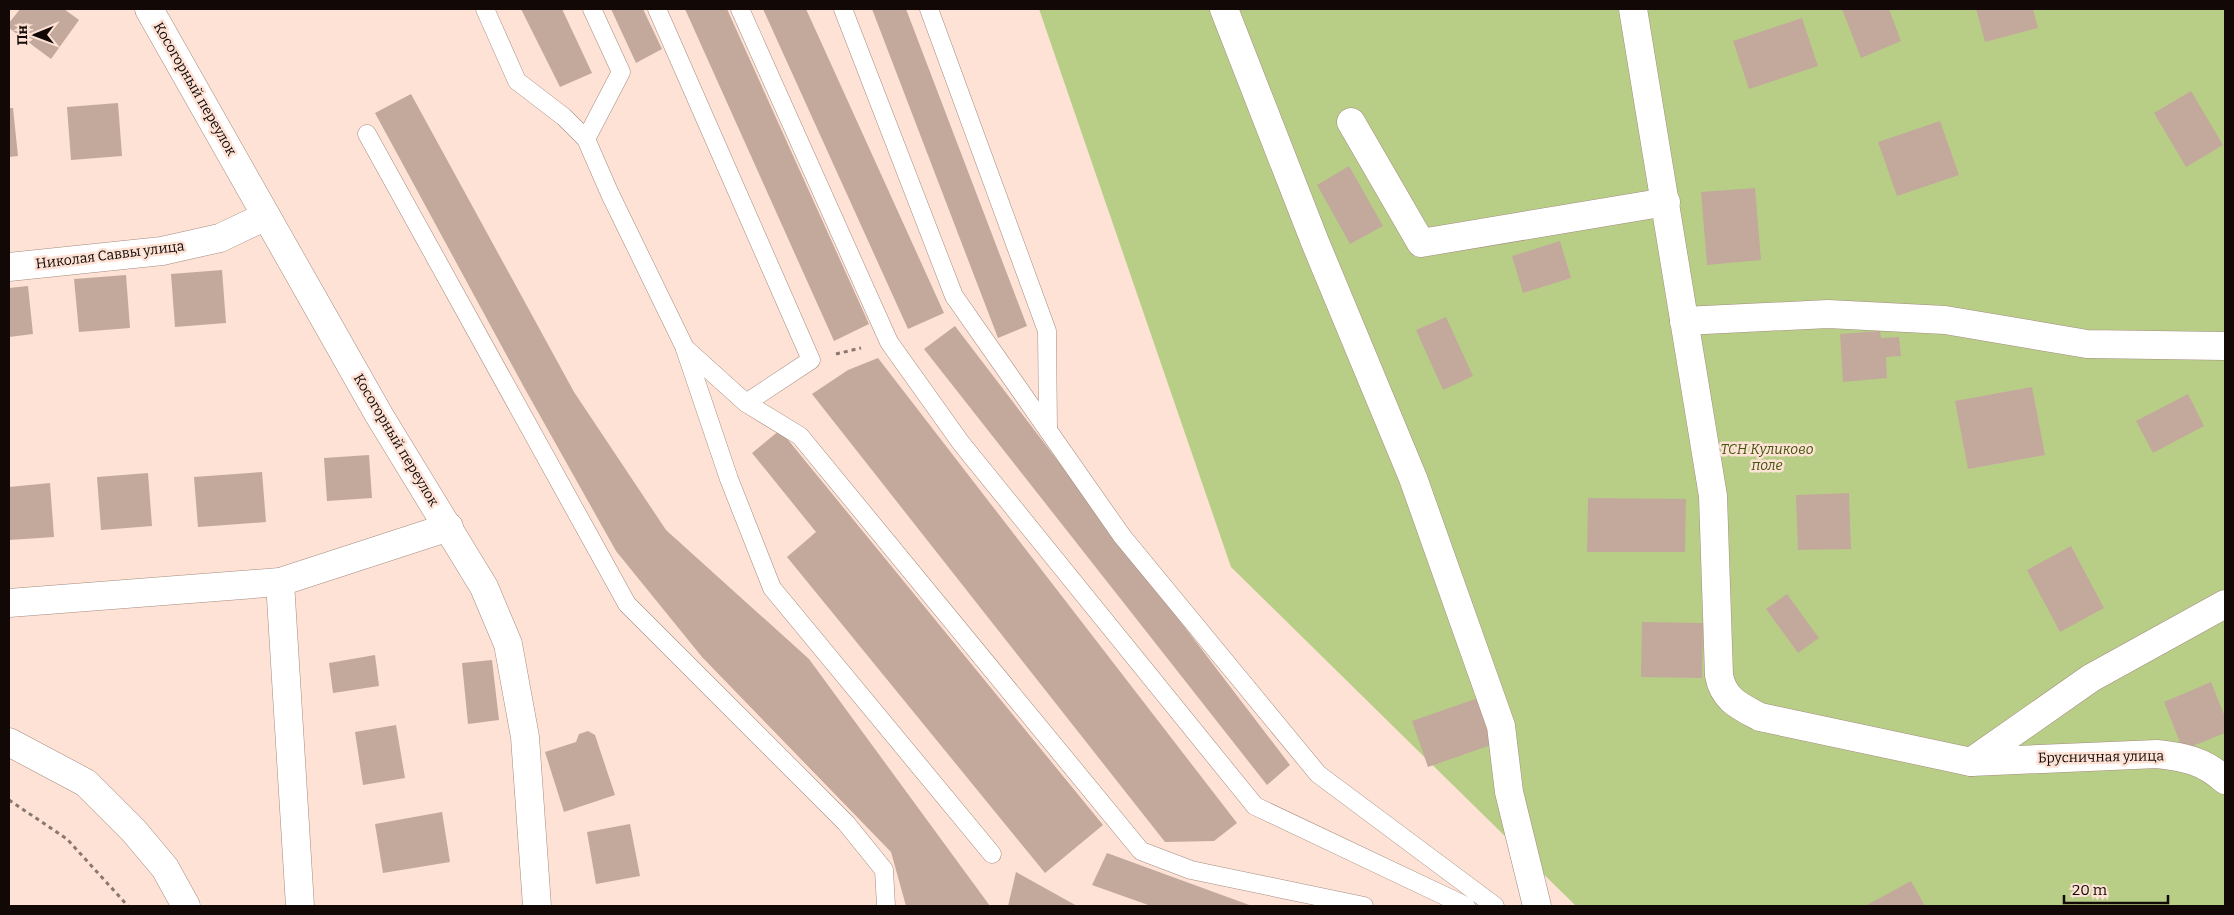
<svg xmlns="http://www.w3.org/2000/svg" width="2234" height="915" font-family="Bitter,serif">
<rect width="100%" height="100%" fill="#fde2d5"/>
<polygon fill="#b8ce87" points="1039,9 2225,9 2225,906 1576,906 1231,567"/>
<g fill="#c3a99c">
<polygon points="20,9 64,9 79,20 51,59 9,28 9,23"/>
<polygon points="521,9 562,9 592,73 560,87"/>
<polygon points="611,9 643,9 662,49 636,63"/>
<polygon points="685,9 727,9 869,324 834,341"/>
<polygon points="763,9 806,9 944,313 908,329"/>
<polygon points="872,9 906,9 1027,326 998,338"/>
<polygon points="1842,9 1889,9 1901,41 1861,58"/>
<polygon points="1976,9 2033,9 2038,28 1985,42"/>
<polygon points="1802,18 1818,66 1749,89 1733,41"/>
<polygon points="2191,91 2223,145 2186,167 2154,113"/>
<polygon points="411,94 574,392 666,530 809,659 990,906 906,906 891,852 702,657 616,551 525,389 375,113"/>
<polygon points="118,103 122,156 71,160 67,107"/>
<polygon points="9,108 13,108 18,156 9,157"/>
<polygon points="1940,121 1959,175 1897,196 1878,142"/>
<polygon points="1349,166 1383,226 1350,244 1317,185"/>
<polygon points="1755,188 1761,260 1707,265 1701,192"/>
<polygon points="1560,241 1571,278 1523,293 1512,256"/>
<polygon points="222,270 226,323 175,327 171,274"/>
<polygon points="126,275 130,328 79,332 74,279"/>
<polygon points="28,286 33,334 9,337 9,288"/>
<polygon points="1446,317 1473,376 1443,390 1416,330"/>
<polygon points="955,326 1290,765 1267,785 924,349"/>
<polygon points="1880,331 1881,338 1899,337 1901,356 1886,357 1887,378 1843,382 1840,334"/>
<polygon points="878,358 1237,823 1214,841 1165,842 812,394 848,370"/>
<polygon points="2032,387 2045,455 1968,469 1955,401"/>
<polygon points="2188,394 2204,426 2153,453 2136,421"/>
<polygon points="780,430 1103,825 1045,873 787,557 816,532 752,453"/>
<polygon points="369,455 372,498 327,501 324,458"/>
<polygon points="262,472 266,522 198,527 194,477"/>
<polygon points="148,473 152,526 101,530 97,477"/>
<polygon points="50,483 54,537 9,540 9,487"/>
<polygon points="1849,493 1851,549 1798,550 1796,495"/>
<polygon points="1588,498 1686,499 1685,552 1587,552"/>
<polygon points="2071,546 2104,608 2060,632 2027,570"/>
<polygon points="1787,594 1819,638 1798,653 1766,609"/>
<polygon points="1642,622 1703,623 1702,678 1641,677"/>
<polygon points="375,655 379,686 333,693 329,663"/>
<polygon points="492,660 499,720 468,724 462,663"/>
<polygon points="2211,682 2225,717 2225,733 2183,750 2164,702"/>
<polygon points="1478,698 1494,744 1428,767 1412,721"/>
<polygon points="396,725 405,778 363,785 355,732"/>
<polygon points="588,731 595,735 615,795 564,812 545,752 576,742 579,734"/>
<polygon points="442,812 450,862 383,873 375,824"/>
<polygon points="630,824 640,876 596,884 587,832"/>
<polygon points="1107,853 1252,906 1151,906 1092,885"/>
<polygon points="1016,872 1077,906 1008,906"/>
<polygon points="1911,881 1925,906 1865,906"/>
</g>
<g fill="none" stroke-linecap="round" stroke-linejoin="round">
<g stroke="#a48b7f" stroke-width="19">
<g id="service">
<polyline points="485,9 517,81 564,117 586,139"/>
<polyline points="592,9 621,72 586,139 610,194 685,348 746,403 800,436 1141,851 1191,870 1364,906"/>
<polyline points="657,9 811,360 746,403"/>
<polyline points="740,9 889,342 961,443 1255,806 1466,906"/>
<polyline points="843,9 954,296 1122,536 1318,774 1495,906"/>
<polyline points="929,9 1047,331 1048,430"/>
<polyline points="367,134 627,604 846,823 884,870 886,906"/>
<polyline points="685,349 729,479 772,588 992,854"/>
</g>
</g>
<g stroke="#a48b7f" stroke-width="29">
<g id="minor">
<polyline points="149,9 379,415 484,587 508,644 525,737 537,906"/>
<polyline points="1224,9 1315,242 1413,478 1501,726 1509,792 1537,906"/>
<path d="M1633 9 1713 496 1719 675C1723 699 1739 706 1760 717L1971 762 2157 754C2185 757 2204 761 2225 780"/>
<polyline points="1351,122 1421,243 1666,202"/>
<polyline points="9,267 162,251 220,238 266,216"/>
<polyline points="1684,321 1828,314 1945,320 2087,344 2225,346"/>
<polyline points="280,582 300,906"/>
<polyline points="9,603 280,582 449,527"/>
<polyline points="1971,762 2091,678 2225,604"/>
</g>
</g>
<g stroke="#a48b7f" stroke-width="29">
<polyline id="secondary" points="9,742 86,783 134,831 165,868 186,906"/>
</g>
<g stroke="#8a776f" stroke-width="3" stroke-dasharray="4 4" stroke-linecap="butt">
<polyline points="836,354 861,348"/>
<polyline points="9,800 67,839 128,906"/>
</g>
<use href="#service" stroke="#fff" stroke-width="18"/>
<use href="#minor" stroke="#fff" stroke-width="28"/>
<use href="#secondary" stroke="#fff" stroke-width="28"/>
</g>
<g text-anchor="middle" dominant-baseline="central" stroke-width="5" stroke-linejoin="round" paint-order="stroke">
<g font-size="14" fill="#120906" stroke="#fde2d5">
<text transform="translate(195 89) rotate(60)">Косогорный переулок</text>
<text transform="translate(110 255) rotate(-7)">Николая Саввы улица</text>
<text transform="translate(396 440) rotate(59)">Косогорный переулок</text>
<text transform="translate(2101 757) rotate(-1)">Брусничная улица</text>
</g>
<g font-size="14" font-style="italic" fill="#44550d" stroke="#fde2d5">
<text x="1767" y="449">ТСН Куликово<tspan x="1767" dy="16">поле</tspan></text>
</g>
</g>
<rect width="2234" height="915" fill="none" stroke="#120906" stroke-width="20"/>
<g transform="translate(35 35) rotate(269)" stroke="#fde2d5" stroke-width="4" paint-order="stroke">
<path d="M0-4L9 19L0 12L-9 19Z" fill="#120906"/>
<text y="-8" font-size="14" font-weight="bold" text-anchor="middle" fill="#120906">Пн</text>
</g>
<path d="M2064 895v8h104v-8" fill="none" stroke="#120906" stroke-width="2.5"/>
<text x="2072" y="895" font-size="15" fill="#120906" stroke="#fde2d5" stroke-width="4" paint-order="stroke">20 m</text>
</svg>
